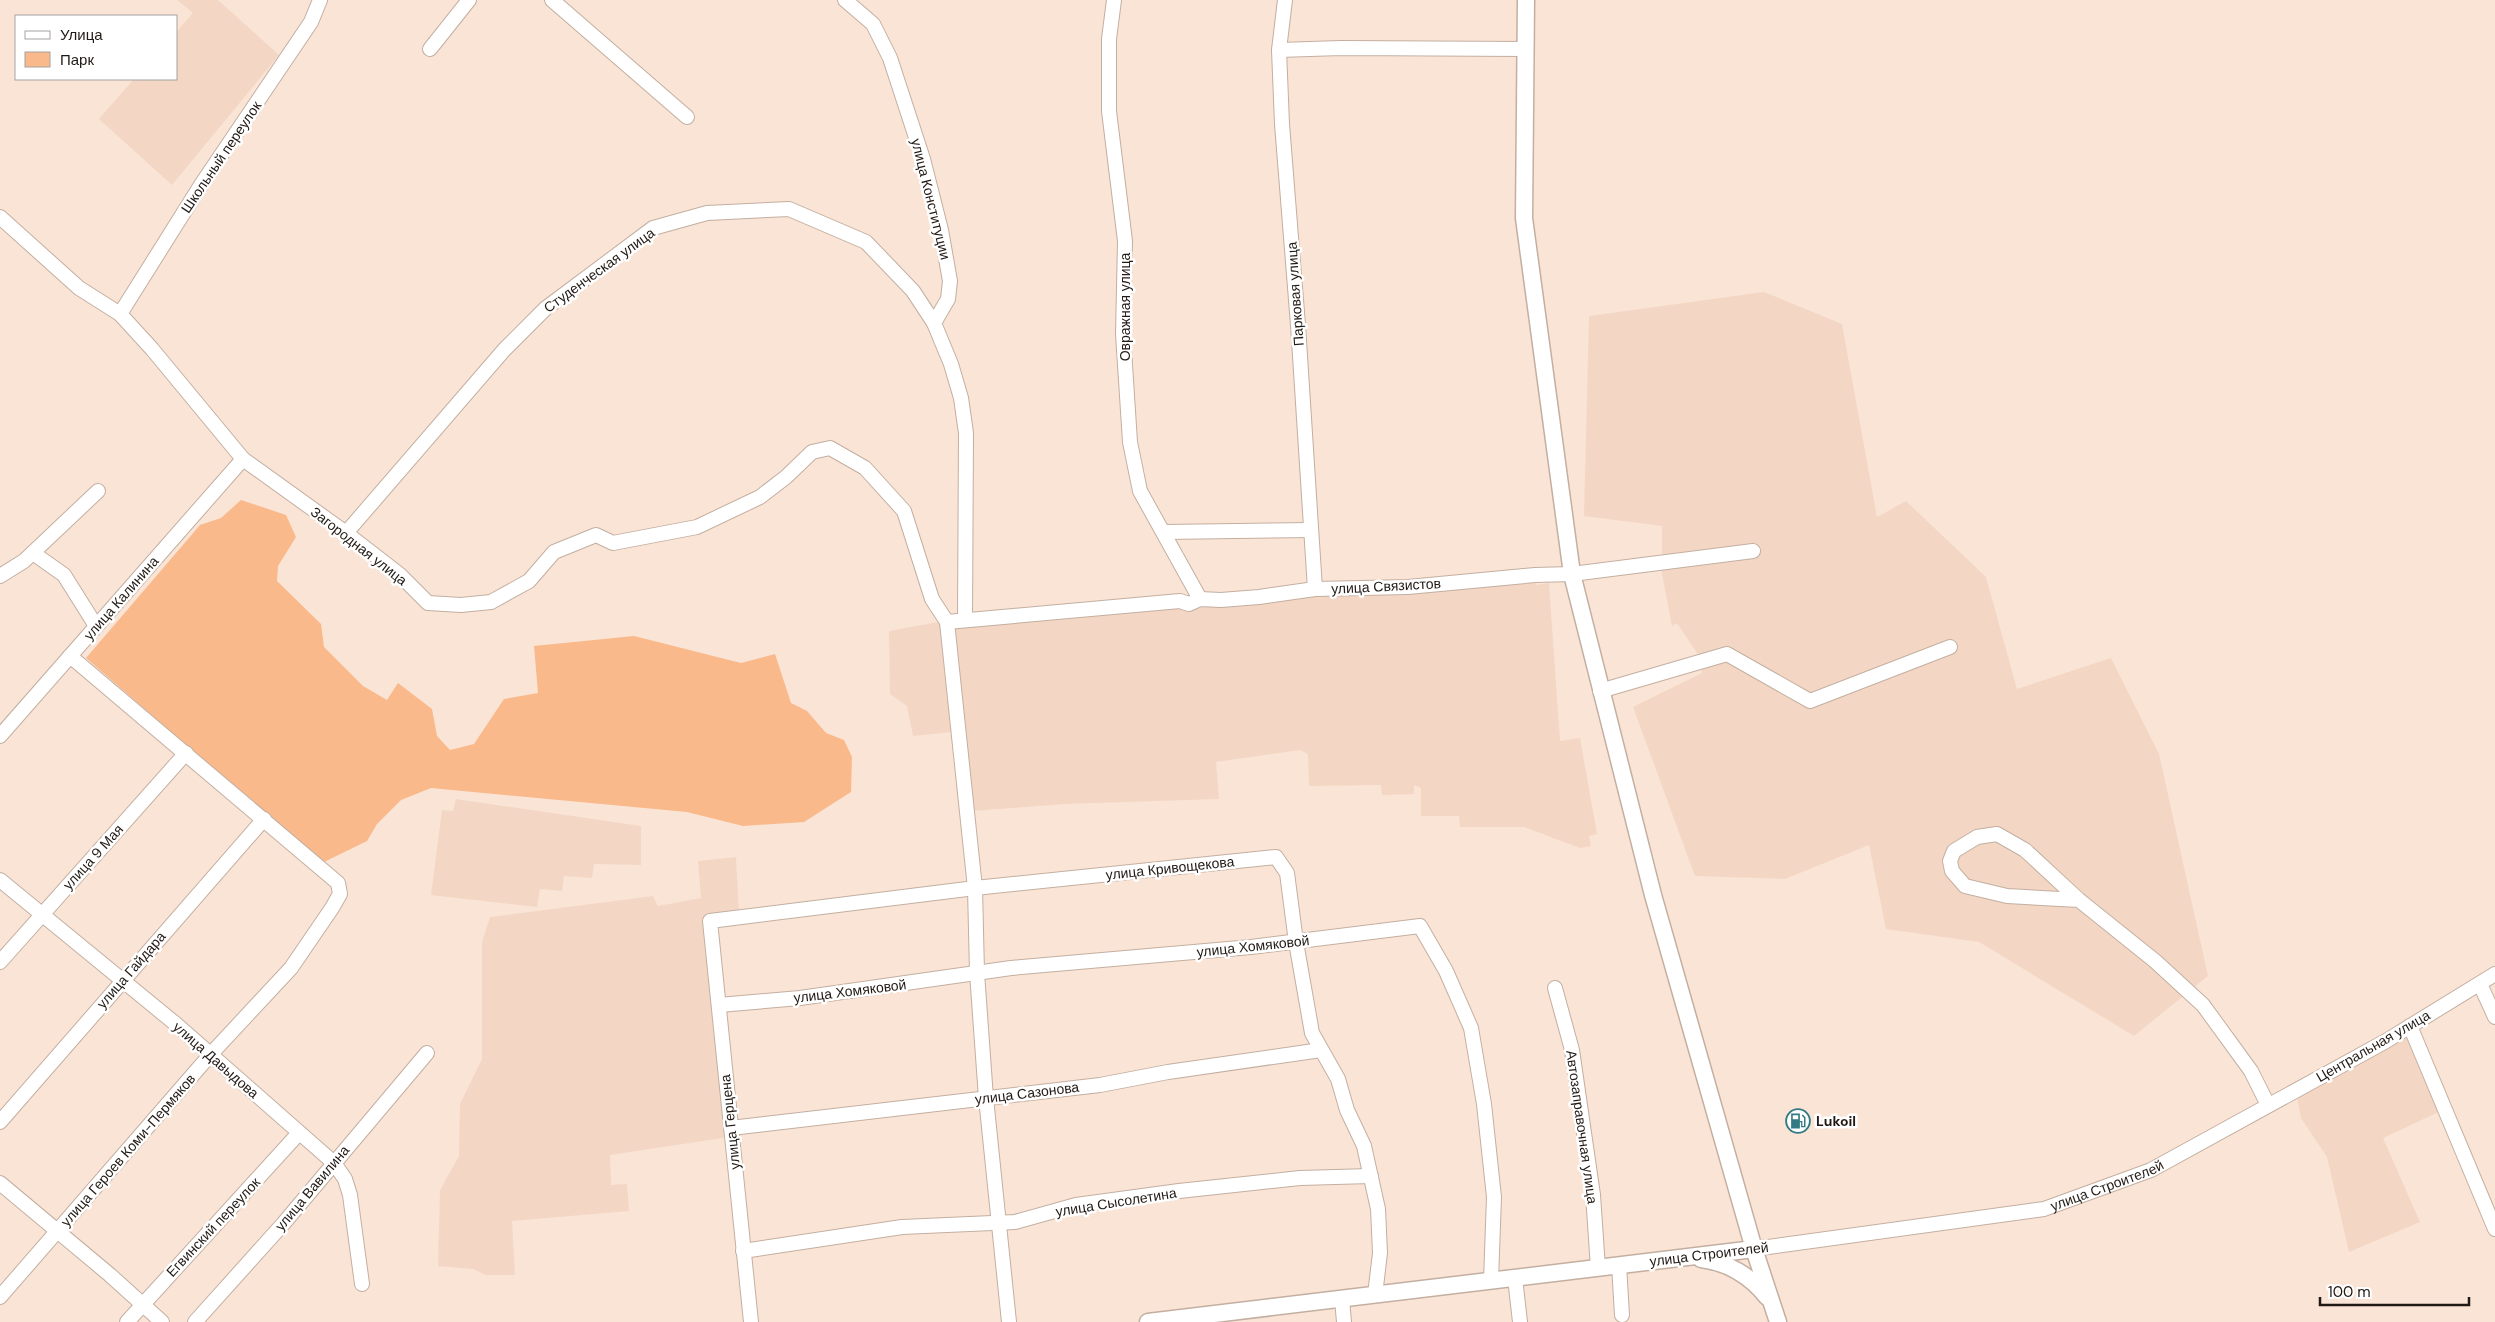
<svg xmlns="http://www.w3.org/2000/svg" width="2495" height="1322" font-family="'DM Sans',sans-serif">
<rect width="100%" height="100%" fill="#fae4d6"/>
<g fill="#f3d7c4">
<polygon points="177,0 218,0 279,55 172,185 99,119 134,79 176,79 176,32 193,13"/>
<polygon points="1764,292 1842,324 1877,517 1906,501 1986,577 2017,689 2111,658 2159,754 2208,976 2134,1036 1979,942 1886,929 1869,845 1785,879 1695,876 1633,707 1702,673 1699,656 1677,623 1672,626 1662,574 1662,526 1584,516 1589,316"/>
<polygon points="1537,569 1535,585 1549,583 1560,741 1580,738 1597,834 1589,836 1591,846 1580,848 1524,827 1460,827 1459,816 1421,816 1421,788 1414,785 1414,794 1382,795 1381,785 1309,786 1308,754 1300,750 1216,762 1219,799 1064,804 959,812 952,732 913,736 907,706 890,694 889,631 971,616 1175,596 1409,581"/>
<polygon points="456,799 641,826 641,865 594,864 592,878 564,876 562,891 540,889 537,907 431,895 442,810 453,811"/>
<polygon points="736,857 739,914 706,918 730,1137 610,1155 611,1185 627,1184 629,1211 512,1221 515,1275 486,1275 473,1269 438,1266 440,1190 459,1156 460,1104 482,1059 482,942 490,917 653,896 658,906 701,898 698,861"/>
<polygon points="2408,1037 2441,1111 2383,1138 2420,1222 2349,1252 2327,1157 2301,1118 2297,1097"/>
</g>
<polygon fill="#f9b98b" points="241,500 286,515 296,537 278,566 277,581 321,624 324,647 363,686 387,700 398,683 432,709 437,736 450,750 474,744 504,699 538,693 534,646 634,636 741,663 775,654 791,703 807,711 826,733 844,740 852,757 851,792 804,822 743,826 687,812 431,788 401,800 377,824 367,841 322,863 86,658 200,525 221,518"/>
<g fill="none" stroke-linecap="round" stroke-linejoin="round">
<g stroke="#c3afa1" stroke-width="16">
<g id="minor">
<polyline points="552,0 687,117"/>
<polyline points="845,0 873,24 890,58 923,159 941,230 950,281 948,299 934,323 951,364 961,398 966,433 965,620"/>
<polyline points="1114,0 1109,39 1109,111 1125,241 1123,334 1130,442 1140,491 1200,599"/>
<polyline points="1285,0 1279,50 1282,124 1298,325 1315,589"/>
<polyline points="430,49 469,0"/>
<polyline points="1279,50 1341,48 1525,49"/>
<polyline points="0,217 79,288 120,314 152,349 243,459 346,533 399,574 428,603 461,605 491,602 529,581 554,552 596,535 613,543 697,527 760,497 786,477 812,452 830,448 865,468 904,511 932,599 947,622 975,888 977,973 986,1098 1009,1322"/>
<polyline points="120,314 201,185 311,22 320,0"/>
<polyline points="1164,532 1311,530"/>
<polyline points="346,533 504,350 546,308 653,228 707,213 789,209 866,242 913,291 934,323"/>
<polyline points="33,553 64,575 96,626"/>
<polyline points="0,576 24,561 98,491"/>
<polyline points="947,622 1180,601 1189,604 1200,599 1221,600 1259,597 1315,589 1408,587 1535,575 1572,574 1753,551"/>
<polyline points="1600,691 1727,654 1810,701 1950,647"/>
<polyline points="0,736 243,459"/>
<polyline points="0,880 177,1025 334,1163 345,1179 350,1195 362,1284"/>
<polyline points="2079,900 2007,896 1965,886 1952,871 1950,861 1954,851 1977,837 1997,834 2025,850 2079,900 2155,961 2203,1005 2251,1071 2268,1105"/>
<polyline points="0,962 186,753"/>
<polyline points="2480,984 2495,1017"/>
<polyline points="1555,988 1572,1050 1593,1195 1598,1268"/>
<polyline points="719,1005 800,998 1011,968 1251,947 1420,926 1446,971 1471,1028 1484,1104 1494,1197 1491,1281"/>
<polyline points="2410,1026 2495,1229"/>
<polyline points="0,1122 264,819"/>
<polyline points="731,1128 1100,1085 1168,1072 1321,1050"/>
<polyline points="0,1183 110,1275 162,1322"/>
<path id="s1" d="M1754 1249 2044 1209 2151 1170 2386 1041 2495 974"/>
<polyline points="743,1251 902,1227 1015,1222 1076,1205 1179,1191 1300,1178 1371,1176"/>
<polyline points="1619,1265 1622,1315"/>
<polyline points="1515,1278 1520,1322"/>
<polyline points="0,1297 210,1055 291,968 332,908 340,894 338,883 70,656"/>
<polyline points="1342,1299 1344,1322"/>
<polyline points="127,1322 299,1133"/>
<polyline points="195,1322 283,1224 427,1053"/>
<polyline points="751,1322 710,921 975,888 1276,857 1287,873 1296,942 1312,1033 1338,1079 1347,1110 1364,1146 1378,1209 1380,1253 1375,1295"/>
</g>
</g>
<g stroke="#c3afa1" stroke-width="19">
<g id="major">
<polyline points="1526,0 1524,218 1572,574 1653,895 1754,1249 1778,1322"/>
<path d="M1701 1259C1727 1262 1751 1276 1767 1297"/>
<polyline points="1148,1322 1754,1249"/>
</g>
</g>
<use href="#minor" stroke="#fff" stroke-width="14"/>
<use href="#major" stroke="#fff" stroke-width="16"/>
</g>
<defs>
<g id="fuel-ring" transform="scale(1.25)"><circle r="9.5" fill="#fff" stroke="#327a83" stroke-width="1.5"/><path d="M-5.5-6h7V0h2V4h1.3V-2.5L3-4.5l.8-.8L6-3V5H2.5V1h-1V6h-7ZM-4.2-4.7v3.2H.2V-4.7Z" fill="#327a83"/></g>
</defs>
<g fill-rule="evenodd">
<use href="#fuel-ring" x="1798" y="1121"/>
</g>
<g text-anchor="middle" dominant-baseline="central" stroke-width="5" stroke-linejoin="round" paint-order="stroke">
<g font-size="14" fill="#201914" stroke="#fff">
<text transform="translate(221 157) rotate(-56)">Школьный переулок</text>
<text transform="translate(931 199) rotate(76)">улица Конституции</text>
<text transform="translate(599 270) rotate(-36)">Студенческая улица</text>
<text transform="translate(1295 294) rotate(-94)">Парковая улица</text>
<text transform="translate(1125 307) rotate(-90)">Овражная улица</text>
<text transform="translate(359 546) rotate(38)">Загородная улица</text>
<text transform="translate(1386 586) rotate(-3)">улица Связистов</text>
<text transform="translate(121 598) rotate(-49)">улица Калинина</text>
<text transform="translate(93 857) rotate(-48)">улица 9 Мая</text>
<text transform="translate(1170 868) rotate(-6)">улица Кривощекова</text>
<text transform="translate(1253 946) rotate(-6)">улица Хомяковой</text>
<text transform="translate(131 970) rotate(-49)">улица Гайдара</text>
<text transform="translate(850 991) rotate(-7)">улица Хомяковой</text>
<text transform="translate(2373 1046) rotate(-30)">Центральная улица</text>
<text transform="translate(216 1060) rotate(41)">улица Давыдова</text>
<text transform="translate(1027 1093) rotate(-7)">улица Сазонова</text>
<text transform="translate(730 1122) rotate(-96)">улица Герцена</text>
<text transform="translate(1582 1127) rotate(82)">Автозаправочная улица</text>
<text transform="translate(128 1150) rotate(-49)">улица Героев Коми-Пермяков</text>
<text stroke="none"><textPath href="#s1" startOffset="360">улица Строителей</textPath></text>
<text transform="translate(312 1188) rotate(-50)">улица Вавилина</text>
<text transform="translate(1116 1202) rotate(-9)">улица Сысолетина</text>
<text transform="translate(213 1227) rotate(-47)">Егвинский переулок</text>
<text transform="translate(1709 1254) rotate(-7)">улица Строителей</text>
</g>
<g font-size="14" font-weight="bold" fill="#201914" stroke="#fff" text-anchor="start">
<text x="1816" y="1121">Lukoil</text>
</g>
</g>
<rect x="15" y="15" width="162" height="65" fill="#ffffff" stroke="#a6a3a1"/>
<rect x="25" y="31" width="25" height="8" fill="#ffffff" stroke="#a6a3a1"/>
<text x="60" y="40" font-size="15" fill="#201914">Улица</text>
<rect x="25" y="52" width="25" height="15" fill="#f9b98b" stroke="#a6a3a1"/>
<text x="60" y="65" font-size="15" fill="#201914">Парк</text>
<path d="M2320 1297v8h149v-8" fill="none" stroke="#201914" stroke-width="2.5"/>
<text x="2328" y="1297" font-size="15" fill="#201914" stroke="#ffffff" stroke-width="4" paint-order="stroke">100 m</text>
</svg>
